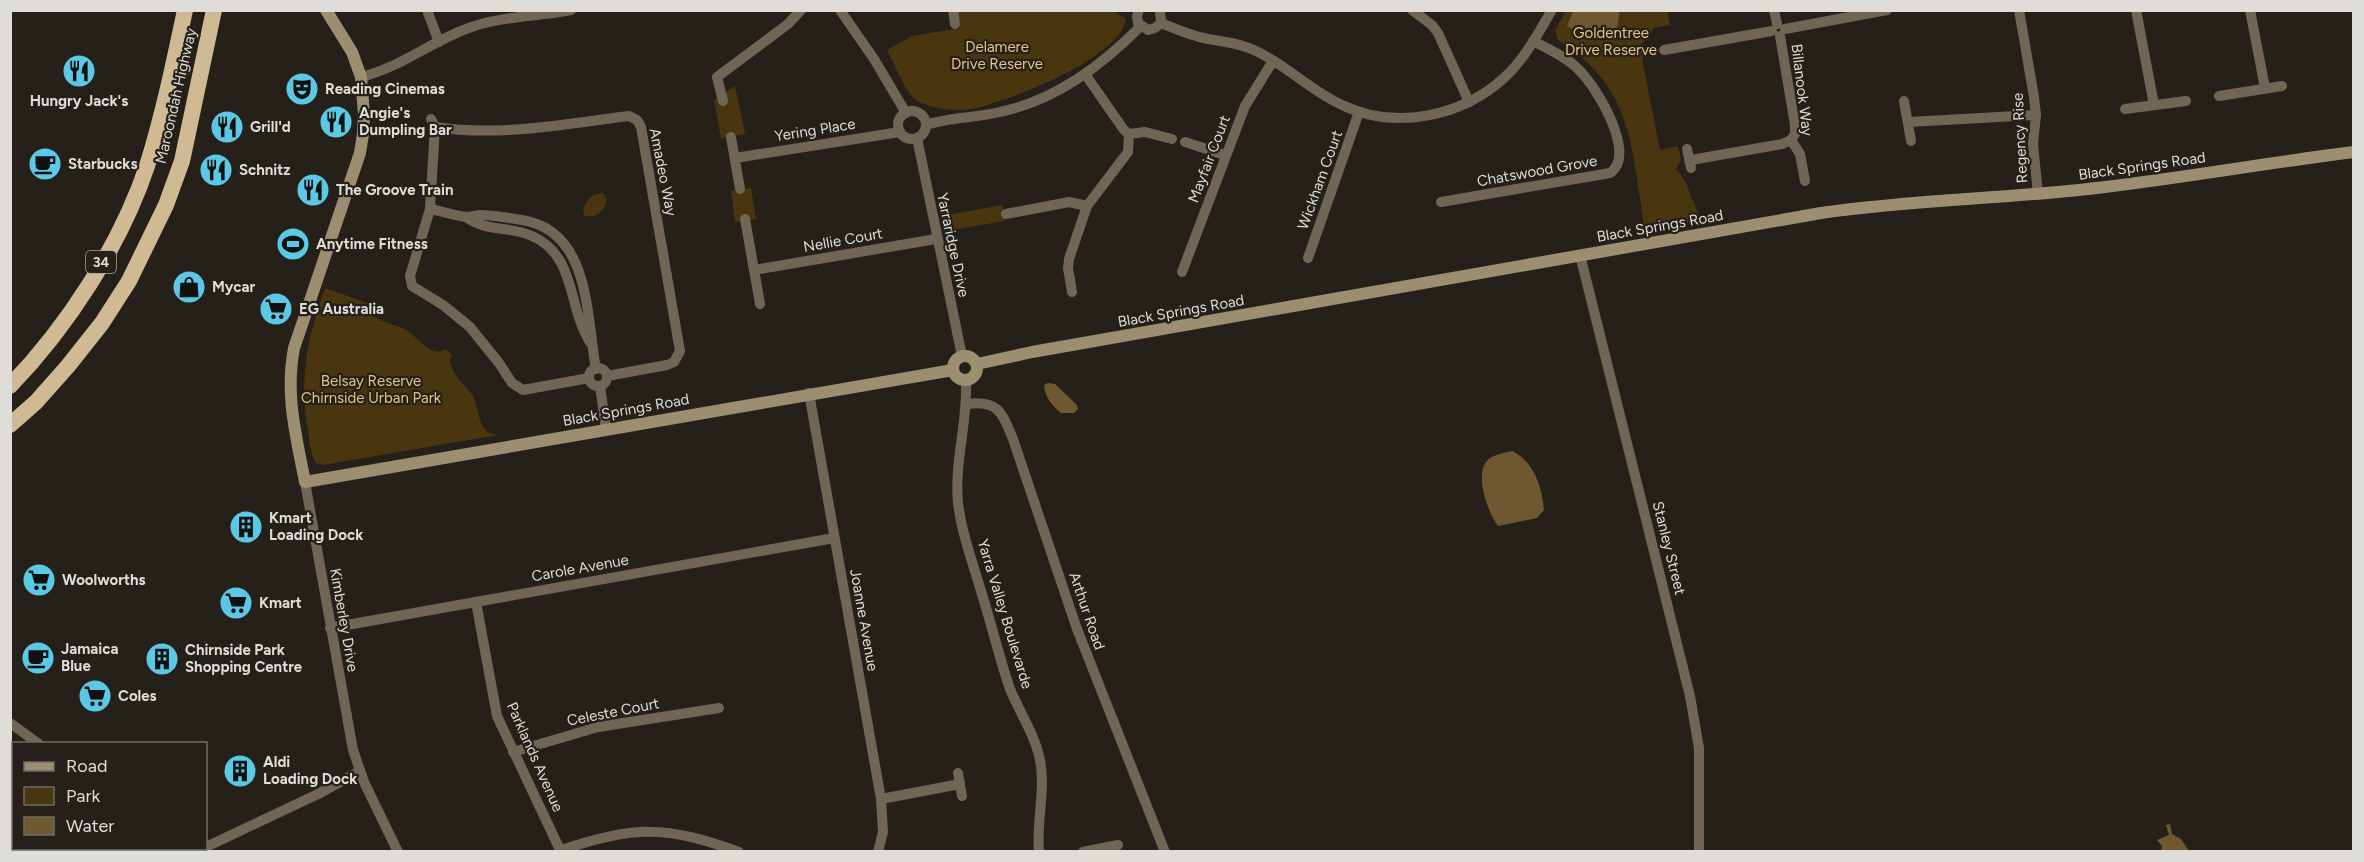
<svg xmlns="http://www.w3.org/2000/svg" width="2364" height="862" font-family="Figtree,sans-serif">
<rect width="100%" height="100%" fill="#25211a"/>
<g fill="#49360f">
<path d="M957 11H1114L1126 19C1121 58 1007 102 971 109 954 112 933 109 918 101 906 95 894 63 887 50L912 36 960 28Z"/>
<path d="M1566 11H1667L1670 25 1654 28 1642 44 1643 64 1660 150 1678 146 1681 160 1676 169 1684 179 1701 220 1645 230C1631 149 1635 88 1558 40L1555 30Z"/>
<polygon points="735,86 745,134 721,138 714,100"/>
<polygon points="751,188 756,219 735,222 731,191"/>
<path d="M603 193 607 200C604 211 597 218 585 216L583 211C585 201 592 193 603 193Z"/>
<polygon points="1002,205 1005,221 951,230 948,215"/>
<path d="M325 288 367 303 368 311C379 323 393 323 406 330 418 336 430 359 446 349L452 355 450 361C456 380 460 380 471 393 480 405 476 434 498 435L323 465 316 463C310 454 310 442 308 431 299 376 307 340 325 288Z"/>
</g>
<g fill="#6d5830">
<path d="M1573 11H1620C1618 16 1619 24 1616 30 1608 45 1578 32 1567 26Z"/>
<path d="M1048 383 1055 384 1077 405 1078 409 1074 413H1061C1052 406 1045 397 1044 385Z"/>
<path d="M1512 451C1534 461 1542 487 1544 510L1537 518 1498 526C1488 513 1475 476 1486 462 1491 455 1503 453 1512 451Z"/>
<polygon points="2170,824 2172,834 2181,839 2189,851 2161,851 2162,846 2157,840 2169,835 2166,825"/>
</g>
<g fill="none" stroke-linecap="round" stroke-linejoin="round">
<g stroke="#706656" stroke-width="10">
<polyline points="427,10 439,42"/>
<polyline points="840,10 874,59 906,113"/>
<polyline points="953,10 955,24"/>
<polyline points="1139,10 1137,16 1138,23 1148,30 1155,28 1161,23 1160,10"/>
<polyline points="1412,10 1432,25 1438,33 1469,102"/>
<polyline points="1774,10 1777,24"/>
<polyline points="2019,10 2034,97 2036,115 2033,144 2038,194"/>
<polyline points="2136,10 2154,105"/>
<polyline points="2250,10 2265,88"/>
<path d="M1161 23C1176 29 1191 36 1208 39 1224 42 1240 43 1256 51 1286 65 1310 90 1340 104 1394 131 1462 117 1505 77 1525 59 1538 33 1552 10"/>
<polyline points="1785,29 1887,10"/>
<polyline points="1780,36 1795,125 1795,134 1791,140"/>
<polyline points="1664,50 1772,31"/>
<path d="M361 77C399 68 429 43 466 29 499 16 536 17 571 10"/>
<polyline points="2219,96 2282,86"/>
<polyline points="723,101 717,77 788,24 801,10"/>
<polyline points="1904,101 1911,141"/>
<polyline points="2125,109 2186,101"/>
<circle cx="912" cy="125" r="14"/>
<polyline points="431,119 435,127 430,209 410,276 412,286 443,305 470,327 499,363 512,383 523,390 589,378"/>
<polyline points="1909,122 2036,115"/>
<path d="M926 125C949 117 976 118 1000 112 1056 100 1101 66 1141 26"/>
<path d="M435 127C500 137 565 124 629 116L637 120 641 127 680 351 674 362 667 365 607 376"/>
<polyline points="1129,134 1145,132 1172,139"/>
<polyline points="731,137 740,189"/>
<polyline points="917,138 962,356"/>
<polyline points="1791,140 1800,154 1805,181"/>
<polyline points="1185,142 1225,155"/>
<polyline points="1687,149 1691,168"/>
<polyline points="735,158 900,132"/>
<polyline points="1691,160 1782,144 1791,140"/>
<path d="M1441 202 1610 173C1638 155 1596 85 1577 68 1565 56 1548 49 1533 41"/>
<path d="M430 209C442 211 455 216 467 217 471 217 476 215 480 215 494 215 508 218 522 220 591 231 586 316 596 369"/>
<polyline points="1006,214 1069,202 1087,206"/>
<path d="M466 217C486 232 510 226 532 236 577 256 567 306 590 342"/>
<polyline points="745,219 760,304"/>
<polyline points="1580,255 1690,696 1699,748 1699,852"/>
<polyline points="1308,258 1359,112"/>
<polyline points="754,270 936,239"/>
<polyline points="1182,272 1245,106 1273,61"/>
<polyline points="1072,292 1068,268 1069,259 1087,206 1128,152 1129,134 1124,130 1085,74"/>
<circle cx="598" cy="377" r="9"/>
<path d="M966 381C968 422 954 462 958 503 962 536 975 569 984 601 993 630 1000 660 1010 689 1020 713 1035 735 1040 760 1046 791 1036 821 1039 852"/>
<polyline points="600,386 606,429"/>
<polyline points="809,393 881,799 883,832 878,852"/>
<path d="M967 404C999 400 1002 413 1013 439L1077 629 1165 852"/>
<polyline points="305,482 353,750 364,782 398,852"/>
<polyline points="476,602 497,716 561,852"/>
<polyline points="330,628 834,538"/>
<polyline points="10,723 39,744"/>
<polyline points="513,752 598,727 719,708"/>
<polyline points="958,773 962,796"/>
<polyline points="881,799 960,784"/>
<polyline points="206,847 318,794 360,771"/>
<polyline points="79,848 79,852"/>
<path d="M561 850C635 826 665 825 739 852"/>
<polyline points="1083,852 1118,845"/>
</g>
<g stroke="#9d8e72" stroke-width="12">
<path d="M326 10 352 52 361 77 364 114 363 134 360 153 294 348C285 396 296 435 305 482L953 370"/>
<circle cx="965" cy="368" r="12"/>
<path d="M977 364 1032 352 1821 213C1910 200 1999 199 2088 189 2177 179 2265 163 2354 152"/>
</g>
<g stroke="#d0ba93" stroke-width="16">
<path d="M10 386C68 326 121 244 147 166 163 115 174 62 185 10"/>
<polyline points="10,425 36,402 68,366 102,323 129,281 166,205 182,161 214,10"/>
</g>
</g>
<defs>
<g id="restaurant-disc" transform="scale(1.725)"><circle r="9.5" fill="#5bc8e6" stroke="#25211a"/><path d="M-5-6h1v4h1v-4h1v4h1v-4h1v5L-1.5 .5V6h-2V.5L-5-1ZM5-6V6H3V1.5H1.5Q1.5-4 5-6Z" fill="#111"/></g>
<g id="theatre-disc" transform="scale(1.725)"><circle r="9.5" fill="#5bc8e6" stroke="#25211a"/><path d="M-5-5.5Q0-4 5-5.5V0Q5 5 0 6Q-5 5-5 0ZM-3.3-2.5H-1v1.5H-3.3ZM1-2.5H3.3v1.5H1ZM-2.8 1Q0 5.5 2.8 1Z" fill="#111"/></g>
<g id="cafe-disc" transform="scale(1.725)"><circle r="9.5" fill="#5bc8e6" stroke="#25211a"/><path d="M-5.5-4.5H6V0H3Q3 3.5 0 3.5H-2.5Q-5.5 3.5-5.5 0ZM3-3.2v2h1.7v-2ZM-6 4.5H4V6H-6Z" fill="#111"/></g>
<g id="stadium-disc" transform="scale(1.725)"><circle r="9.5" fill="#5bc8e6" stroke="#25211a"/><path d="M0-5a6.5 5 0 1 0 0 10a6.5 5 0 1 0 0-10ZM-3.5-1.8h7v3.6h-7Z" fill="#111"/></g>
<g id="shop-disc" transform="scale(1.725)"><circle r="9.5" fill="#5bc8e6" stroke="#25211a"/><path d="M-5-2.5h2.3a2.7 3.5 0 0 1 5.4 0H5L5.5 6h-11ZM-1.5-2.5h3a1.5 2.3 0 0 0-3 0Z" fill="#111"/></g>
<g id="supermarket-disc" transform="scale(1.725)"><circle r="9.5" fill="#5bc8e6" stroke="#25211a"/><path d="M-6-5.5h2.5l.6 2H6L4.5 2H-2.5L-4.4-4H-6ZM-1.5 3.2a1.3 1.3 0 1 0 .1 0ZM3 3.2a1.3 1.3 0 1 0 .1 0Z" fill="#111"/></g>
<g id="building-disc" transform="scale(1.725)"><circle r="9.5" fill="#5bc8e6" stroke="#25211a"/><path d="M-4-6H4V6H1V3H-1V6H-4ZM-2.5-4.3h1.7v1.8h-1.7ZM.8-4.3h1.7v1.8H.8ZM-2.5-1h1.7V.8h-1.7ZM.8-1h1.7V.8H.8Z" fill="#111"/></g>
</defs>
<g fill-rule="evenodd">
<use href="#restaurant-disc" x="79" y="71"/>
<use href="#theatre-disc" x="302" y="89"/>
<use href="#restaurant-disc" x="336" y="122"/>
<use href="#restaurant-disc" x="227" y="127"/>
<use href="#cafe-disc" x="45" y="164"/>
<use href="#restaurant-disc" x="216" y="170"/>
<use href="#restaurant-disc" x="313" y="190"/>
<use href="#stadium-disc" x="293" y="244"/>
<use href="#shop-disc" x="189" y="287"/>
<use href="#supermarket-disc" x="276" y="309"/>
<use href="#building-disc" x="246" y="527"/>
<use href="#supermarket-disc" x="39" y="580"/>
<use href="#supermarket-disc" x="236" y="603"/>
<use href="#cafe-disc" x="38" y="658"/>
<use href="#building-disc" x="162" y="659"/>
<use href="#supermarket-disc" x="95" y="696"/>
<use href="#building-disc" x="240" y="771"/>
</g>
<g text-anchor="middle" dominant-baseline="central" stroke-width="4.5" stroke-linejoin="round" paint-order="stroke">
<rect fill="#25211a" stroke="#a7a59f" stroke-width="1.5" x="86" y="251" width="30" height="22" rx="4.5"/>
<g font-size="14" font-weight="bold" fill="#dfddd8">
<text x="101" y="262">34</text>
</g>
<g font-size="15" fill="#e7c482" stroke="#25211a">
<text x="1611" y="33">Goldentree<tspan x="1611" dy="17">Drive Reserve</tspan></text>
<text x="997" y="47">Delamere<tspan x="997" dy="17">Drive Reserve</tspan></text>
<text x="371" y="381">Belsay Reserve<tspan x="371" dy="17">Chirnside Urban Park</tspan></text>
</g>
<g font-size="15" font-weight="bold" fill="#dfddd8" stroke="#25211a" text-anchor="start">
<text x="325" y="89">Reading Cinemas</text>
<text x="79" y="101" text-anchor="middle">Hungry Jack's</text>
<text x="359" y="113">Angie's<tspan x="359" dy="17">Dumpling Bar</tspan></text>
<text x="250" y="127">Grill'd</text>
<text x="68" y="164">Starbucks</text>
<text x="239" y="170">Schnitz</text>
<text x="336" y="190">The Groove Train</text>
<text x="316" y="244">Anytime Fitness</text>
<text x="212" y="287">Mycar</text>
<text x="299" y="309">EG Australia</text>
<text x="269" y="518">Kmart<tspan x="269" dy="17">Loading Dock</tspan></text>
<text x="62" y="580">Woolworths</text>
<text x="259" y="603">Kmart</text>
<text x="61" y="649">Jamaica<tspan x="61" dy="17">Blue</tspan></text>
<text x="185" y="650">Chirnside Park<tspan x="185" dy="17">Shopping Centre</tspan></text>
<text x="118" y="696">Coles</text>
<text x="263" y="762">Aldi<tspan x="263" dy="17">Loading Dock</tspan></text>
</g>
<g font-size="15" fill="#dfddd8" stroke="#25211a">
<text transform="translate(1802 90) rotate(83)">Billanook Way</text>
<text transform="translate(176 96) rotate(-77)">Maroondah Highway</text>
<text transform="translate(815 130) rotate(-9)">Yering Place</text>
<text transform="translate(2020 138) rotate(-93)">Regency Rise</text>
<text transform="translate(1209 159) rotate(-69)">Mayfair Court</text>
<text transform="translate(2142 166) rotate(-8)">Black Springs Road</text>
<text transform="translate(1537 171) rotate(-10)">Chatswood Grove</text>
<text transform="translate(663 172) rotate(79)">Amadeo Way</text>
<text transform="translate(1320 180) rotate(-70)">Wickham Court</text>
<text transform="translate(1660 226) rotate(-10)">Black Springs Road</text>
<text transform="translate(843 240) rotate(-10)">Nellie Court</text>
<text transform="translate(953 245) rotate(78)">Yarraridge Drive</text>
<text transform="translate(1181 311) rotate(-10)">Black Springs Road</text>
<text transform="translate(626 410) rotate(-10)">Black Springs Road</text>
<text transform="translate(1669 548) rotate(76)">Stanley Street</text>
<text transform="translate(580 568) rotate(-10)">Carole Avenue</text>
<text transform="translate(1087 611) rotate(71)">Arthur Road</text>
<text transform="translate(1005 614) rotate(73)">Yarra Valley Boulevarde</text>
<text transform="translate(344 620) rotate(80)">Kimberley Drive</text>
<text transform="translate(864 620) rotate(80)">Joanne Avenue</text>
<text transform="translate(613 712) rotate(-11)">Celeste Court</text>
<text transform="translate(535 757) rotate(66)">Parklands Avenue</text>
</g>
</g>
<rect width="2364" height="862" fill="none" stroke="#dfddd8" stroke-width="24"/>
<rect x="12" y="742" width="195" height="108" fill="#25211a" stroke="#6f6c66" stroke-width="1.5"/>
<rect x="24" y="762" width="30" height="9" fill="#9d8e72" stroke="#6f6c66" stroke-width="1.5"/>
<text x="66" y="772" font-size="18" fill="#dfddd8">Road</text>
<rect x="24" y="787" width="30" height="18" fill="#49360f" stroke="#6f6c66" stroke-width="1.5"/>
<text x="66" y="802" font-size="18" fill="#dfddd8">Park</text>
<rect x="24" y="817" width="30" height="18" fill="#6d5830" stroke="#6f6c66" stroke-width="1.5"/>
<text x="66" y="832" font-size="18" fill="#dfddd8">Water</text>
</svg>
